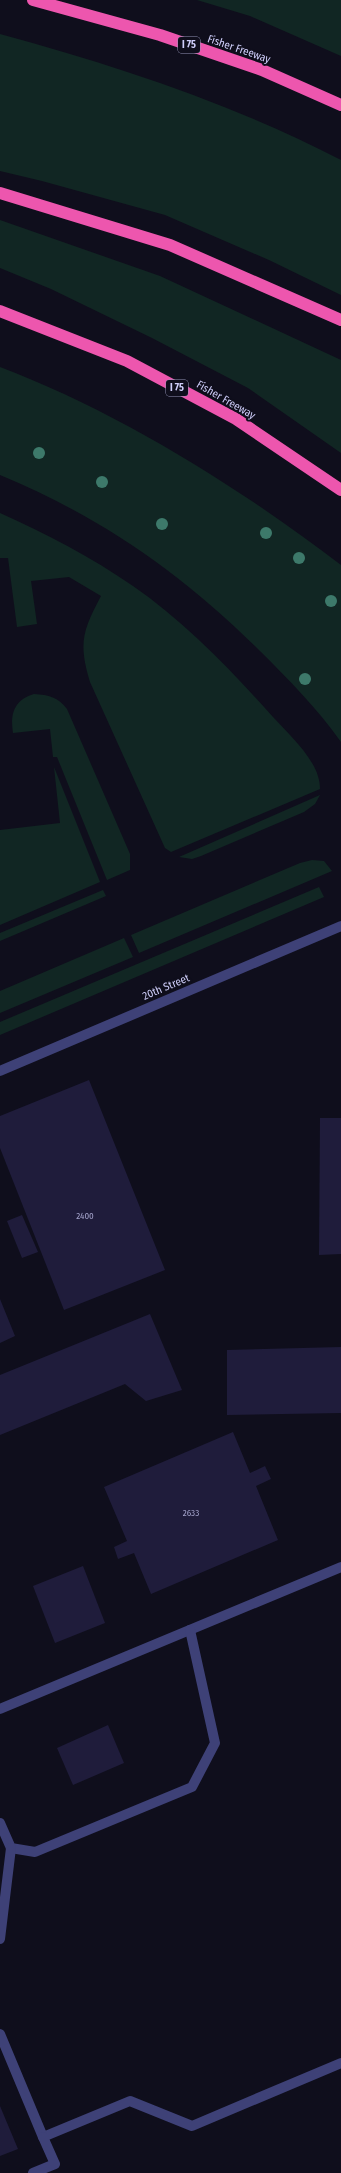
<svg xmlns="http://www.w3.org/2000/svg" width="341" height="2173" font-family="'Fira Sans Condensed',sans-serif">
<rect width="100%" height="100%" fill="#0f0e1c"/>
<g fill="#112623">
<polygon points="197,0 341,0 341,56 250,16"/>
<path d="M0 34C117 66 233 104 341 160V295L269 260 165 215 42 181 0 171Z"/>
<polygon points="0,220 160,276 341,360 341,453 248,388 152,338 51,289 0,268"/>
<path d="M0 367C117 411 242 489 341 565V742C317 708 289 680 260 651 181 573 103 518 0 475Z"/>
<path d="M0 513C47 534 91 557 133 586 185 622 231 670 273 717 286 731 302 746 312 763 317 771 320 780 320 789L171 852 165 848 90 682C78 643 83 630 101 596L69 577 31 581 37 624 17 627 8 558H0Z"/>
<path d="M34 694C49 695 58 697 67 709L130 854V870L107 880 57 757H53L50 729 13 733C10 714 14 700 34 694Z"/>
<polygon points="54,767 100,882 0,925 0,830 60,823"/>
<polygon points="320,795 315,804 304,812 201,856 192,859 179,857"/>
<polygon points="312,860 324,861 332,871 139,953 131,935 300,863"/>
<polygon points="319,887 324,897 0,1035 0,1022"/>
<polygon points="103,890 106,896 0,941 0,933"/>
<polygon points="124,938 133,957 0,1013 0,991"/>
</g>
<g fill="#1f1c3b">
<polygon points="89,1080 165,1270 64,1310 0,1148 0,1116"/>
<polygon points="320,1118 341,1118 341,1254 319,1255"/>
<polygon points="22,1215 38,1252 22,1258 7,1221"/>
<polygon points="0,1299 15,1336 0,1343"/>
<polygon points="150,1314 182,1390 146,1401 125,1384 0,1435 0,1375"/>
<polygon points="341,1347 341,1413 227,1415 227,1350"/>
<polygon points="233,1432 250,1473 265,1466 271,1479 256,1486 278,1540 151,1594 134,1553 118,1559 114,1547 127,1541 104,1487"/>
<polygon points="83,1566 105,1623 55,1643 33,1586"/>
<polygon points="108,1725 124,1763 73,1785 57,1748"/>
<polygon points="0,2106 18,2149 0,2156"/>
</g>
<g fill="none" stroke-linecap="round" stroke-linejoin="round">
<g stroke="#3e4177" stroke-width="10">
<polyline points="0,1071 341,926"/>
<polyline points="0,1709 341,1567"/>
<polyline points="0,1823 11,1848 35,1852 192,1787 215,1743 190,1630"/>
<polyline points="0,1939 11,1848"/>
<polyline points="0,2034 43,2137 130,2101 192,2126 341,2063"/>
<polyline points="33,2173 55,2164 43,2137"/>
</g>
<g stroke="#ed56ae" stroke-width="12">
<polyline points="33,0 160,35 262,70 341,105"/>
<polyline points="0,193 170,245 341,320"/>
<polyline points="0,311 127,361 236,419 341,490"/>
</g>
</g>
<g fill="#3d796a">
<circle cx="39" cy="453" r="6"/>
<circle cx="102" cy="482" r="6"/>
<circle cx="162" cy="524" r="6"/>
<circle cx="266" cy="533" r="6"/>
<circle cx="299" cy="558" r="6"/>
<circle cx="331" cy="601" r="6"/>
<circle cx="305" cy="679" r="6"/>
</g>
<g text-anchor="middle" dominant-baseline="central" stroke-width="4" stroke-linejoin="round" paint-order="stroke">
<g font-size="9" fill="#a3a2ca">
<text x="85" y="1216">2400</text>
<text x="191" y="1513">2633</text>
</g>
<g fill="#0f0e1c" stroke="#9594b7" stroke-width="1">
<rect x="178" y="37" width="22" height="16" rx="3"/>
<rect x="166" y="380" width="22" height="16" rx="3"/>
</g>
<g font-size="10" font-weight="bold" fill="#cfcefa">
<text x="189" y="45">I 75</text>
<text x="177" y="388">I 75</text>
</g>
<g font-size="11" fill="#cfcefa" stroke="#0f0e1c">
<text transform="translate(239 49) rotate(19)">Fisher Freeway</text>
<text transform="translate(226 400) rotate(30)">Fisher Freeway</text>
<text transform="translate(166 987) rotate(-23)">20th Street</text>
</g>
</g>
</svg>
